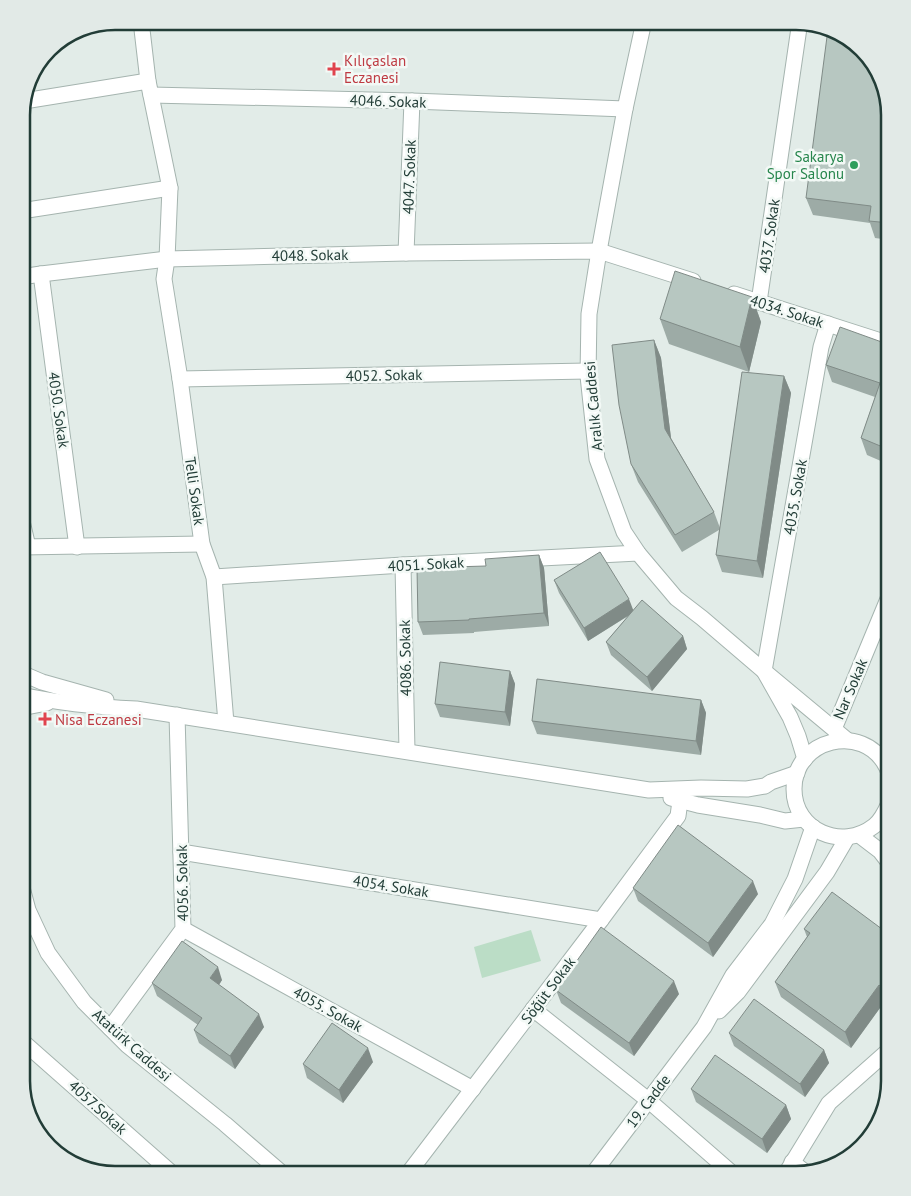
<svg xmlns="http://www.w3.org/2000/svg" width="911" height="1196" font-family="'PT Sans',sans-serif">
<rect width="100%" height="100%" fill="#e2ece8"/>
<polygon fill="#bbddc6" points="531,930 541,961 482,978 474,947"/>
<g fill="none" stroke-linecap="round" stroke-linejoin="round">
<g stroke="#a5b4af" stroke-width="17">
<g id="minor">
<polyline points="141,21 148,81 170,188 167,259 164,279 180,379 202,544 214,577 226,723"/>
<polyline points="644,21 625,109 599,251 589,314 588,376 597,459 624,532 638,553 676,598 702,618 764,671"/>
<polyline points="151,95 412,101 625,109"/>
<polyline points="24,101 148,81"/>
<polyline points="21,211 170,188"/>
<polyline points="406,253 412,101"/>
<polyline points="41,274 77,547"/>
<polyline points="21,277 41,274 167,259 406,253 599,251 693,281"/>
<polyline points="734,294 890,344"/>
<polyline points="759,302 800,21"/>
<polyline points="180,379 588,371"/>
<polyline points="21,517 28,547"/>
<polyline points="21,547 202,544"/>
<polyline points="403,565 407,751"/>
<polyline points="214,577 403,565 638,553"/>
<polyline points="764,671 821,347 828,324"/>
<polyline points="21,673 42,682 106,700"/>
<path d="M21 695C59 703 97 707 136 709L649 790 701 788 747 789 765 786 771 782 797 773"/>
<polyline points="21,708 47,703"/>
<polyline points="834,729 890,594"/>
<polyline points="805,759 798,736 790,717 764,671 847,740"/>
<polyline points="671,798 698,805 760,815 785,821 804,819"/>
<path d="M890 801C886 810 882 820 874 826 842 851 794 831 794 789 794 739 863 722 886 766 888 769 889 774 890 777"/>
<polyline points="859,835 880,851 890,864"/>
<polyline points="181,852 601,920"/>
<polyline points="21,884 28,910 48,953 84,1002 128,1046 225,1124 284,1175"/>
<polyline points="183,929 473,1089"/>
<polyline points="533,1009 648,1100 734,1175"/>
<polyline points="719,1011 738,992 827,872 847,838"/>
<polyline points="110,1028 183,929 177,715"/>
<polyline points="21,1040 174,1175"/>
<polyline points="792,1162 805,1172"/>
<polyline points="407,1175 601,920 678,816 680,801"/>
<polyline points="592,1175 704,1027 733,975 772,924 795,879 813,827"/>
<polyline points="785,1175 829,1103 890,1049"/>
</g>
</g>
<use href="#minor" stroke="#fff" stroke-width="15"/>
</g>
<g fill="#9daba6">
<polygon points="890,115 890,240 875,238 870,223 813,215 806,198"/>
<polygon points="752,297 761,322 749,372 669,344 660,319"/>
<polygon points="654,340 661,358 671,438 714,512 720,528 784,376 791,393 763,578 722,572 716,555 719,530 682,552 638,482 631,464"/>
<polygon points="890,345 890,465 867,455 861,438 875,397 832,382 826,365"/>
<polygon points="539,555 544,568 549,626 474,632 474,633 423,635 418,622 486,566"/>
<polygon points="554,580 633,610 683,636 687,649 652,691 611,655 606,642 628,616 588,641 559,593"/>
<polygon points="510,671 515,684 510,726 440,717 435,704"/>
<polygon points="701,700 706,713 701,755 537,734 532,721"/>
<polygon points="633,888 758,894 713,957 638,901"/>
<polygon points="804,929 890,935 890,1004 885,1001 851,1048 781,997 775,982 807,937"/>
<polygon points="222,980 219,985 264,1027 235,1069 199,1043 194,1030 198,1025 157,996 152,983"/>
<polygon points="556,990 679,994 634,1056 561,1003"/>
<polygon points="729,1033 824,1050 829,1063 805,1097 734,1046"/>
<polygon points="373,1062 343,1103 307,1078 303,1064"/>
<polygon points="691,1089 786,1105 791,1119 767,1153 696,1102"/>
</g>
<g fill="#808b87">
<polygon points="752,297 761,322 749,372 740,347"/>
<polygon points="654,340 661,358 672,446 665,429"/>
<polygon points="784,376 791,393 763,578 757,561"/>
<polygon points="539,555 544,568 549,626 544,613"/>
<polygon points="629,599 634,612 588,641 584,628"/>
<polygon points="683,636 687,649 652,691 647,677"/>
<polygon points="510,671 515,684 510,726 505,712"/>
<polygon points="701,700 706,713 701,755 696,741"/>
<polygon points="753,881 758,894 713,957 708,943"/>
<polygon points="218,967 222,980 214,992 210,978"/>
<polygon points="674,981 679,994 634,1056 629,1043"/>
<polygon points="879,985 885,1001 851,1048 845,1032"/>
<polygon points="259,1014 264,1027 235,1069 230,1056"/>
<polygon points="368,1048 373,1062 343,1103 339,1090"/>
<polygon points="824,1050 829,1063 805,1097 800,1084"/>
<polygon points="786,1105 791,1119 767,1153 762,1139"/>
</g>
<g fill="#b7c7c1" stroke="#808b87">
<polygon points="828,29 843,34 874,63 890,115 890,223 869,221 871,206 806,198"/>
<polygon points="675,271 752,297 740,347 660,319"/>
<polygon points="840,327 890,345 890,450 861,438 880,383 826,365"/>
<polygon points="654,340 665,429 714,512 675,535 631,464 619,405 612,345"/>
<polygon points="742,372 784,376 757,561 716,555"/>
<polygon points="600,552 629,599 584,628 554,580"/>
<polygon points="539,555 544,613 469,619 469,620 418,622 417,568 486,566 485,559"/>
<polygon points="642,600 683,636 647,677 606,642"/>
<polygon points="440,662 510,671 505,712 435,704"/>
<polygon points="537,679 701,700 696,741 532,721"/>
<polygon points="678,825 753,881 708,943 633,888"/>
<polygon points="832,892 890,935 890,993 879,985 845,1032 775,982 810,933 804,929"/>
<polygon points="601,927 674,981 629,1043 556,990"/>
<polygon points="182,941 218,967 210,978 259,1014 230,1056 194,1030 202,1018 152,983"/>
<polygon points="754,999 824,1050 800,1084 729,1033"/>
<polygon points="332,1023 368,1048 339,1090 303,1064"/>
<polygon points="715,1055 786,1105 762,1139 691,1089"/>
</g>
<g fill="#e0444e" stroke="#f3f9f6" stroke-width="2">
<path d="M331.5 61.5h5v5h5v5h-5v5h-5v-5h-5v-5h5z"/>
<path d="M42.5 711.5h5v5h5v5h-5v5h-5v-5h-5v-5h5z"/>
</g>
<circle fill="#2e9e5b" stroke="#f3f9f6" stroke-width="2" cx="854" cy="165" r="5"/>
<g text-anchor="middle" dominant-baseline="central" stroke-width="5" stroke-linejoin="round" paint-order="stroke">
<g font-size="15" fill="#be3a42" stroke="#f3f9f6" text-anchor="start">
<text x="344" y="60">Kılıçaslan<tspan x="344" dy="17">Eczanesi</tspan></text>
<text x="55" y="719">Nisa Eczanesi</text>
</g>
<g font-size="15" fill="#223d37" stroke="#f3f9f6">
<text transform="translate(388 101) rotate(2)">4046. Sokak</text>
<text transform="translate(409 177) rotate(-88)">4047. Sokak</text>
<text transform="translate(769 236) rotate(-82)">4037. Sokak</text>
<text transform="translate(310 255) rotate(-1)">4048. Sokak</text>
<text transform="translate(787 311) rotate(18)">4034. Sokak</text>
<text transform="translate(384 375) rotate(-1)">4052. Sokak</text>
<text transform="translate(593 406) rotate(-95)">Aralık Caddesi</text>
<text transform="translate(59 410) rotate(82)">4050. Sokak</text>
<text transform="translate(195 491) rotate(82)">Telli Sokak</text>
<text transform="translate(795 497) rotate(-80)">4035. Sokak</text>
<text transform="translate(426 564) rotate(-3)">4051. Sokak</text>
<text transform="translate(405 658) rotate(-91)">4086. Sokak</text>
<text transform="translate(850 689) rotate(-67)">Nar Sokak</text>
<text transform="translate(182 883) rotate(-91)">4056. Sokak</text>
<text transform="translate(391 886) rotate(9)">4054. Sokak</text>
<text transform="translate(548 990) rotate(-53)">Söğüt Sokak</text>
<text transform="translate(328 1009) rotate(29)">4055. Sokak</text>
<text transform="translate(132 1045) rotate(42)">Atatürk Caddesi</text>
<text transform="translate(648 1101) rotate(-53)">19. Cadde</text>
<text transform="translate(98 1107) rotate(42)">4057.Sokak</text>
</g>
<g font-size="15" fill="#27864d" stroke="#f3f9f6" text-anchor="end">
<text x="844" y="156">Sakarya<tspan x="844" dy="17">Spor Salonu</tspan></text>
</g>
</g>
<path d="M0 0H911V1196H0ZM115 30H796A85 85 0 0 1 881 115V1081A85 85 0 0 1 796 1166H115A85 85 0 0 1 30 1081V115A85 85 0 0 1 115 30Z" fill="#e2eae7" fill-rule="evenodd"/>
<path fill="none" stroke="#223d37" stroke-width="2.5" d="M115 30H796A85 85 0 0 1 881 115V1081A85 85 0 0 1 796 1166H115A85 85 0 0 1 30 1081V115A85 85 0 0 1 115 30Z"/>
</svg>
